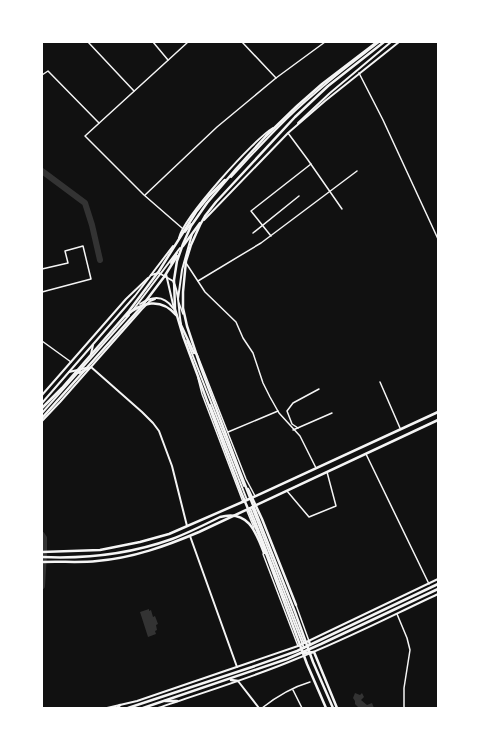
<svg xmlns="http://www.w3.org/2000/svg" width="480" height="750" font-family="Inter,sans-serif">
<rect width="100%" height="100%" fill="#111"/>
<g fill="#333">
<polygon points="149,609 149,611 151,610 153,617 155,616 158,624 156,625 157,630 155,631 156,634 148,637 140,612"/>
<polygon points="355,693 360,695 362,693 364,697 361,700 367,705 372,703 374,708 357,708 358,707 355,704 355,701 353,698"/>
</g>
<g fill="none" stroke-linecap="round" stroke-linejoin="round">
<g stroke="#333" stroke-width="6">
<polyline points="42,171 85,203 92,225 100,260"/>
<polyline points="42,535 44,538 44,550"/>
<polyline points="42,586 44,554"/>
</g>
<g stroke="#f5f5f5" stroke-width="1.5">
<polyline points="88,42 134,91"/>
<polyline points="153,42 168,60"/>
<polyline points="242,42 276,78"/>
<polyline points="359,73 383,120 438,239"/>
<polyline points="42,75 48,71 99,123"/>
<polyline points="288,133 308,160 342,209"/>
<polyline points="145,195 217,127 276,78 325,42"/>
<polyline points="182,228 144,195 85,136 188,42"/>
<polyline points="253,233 299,196"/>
<polyline points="271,236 251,211 311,164"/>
<polyline points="186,263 205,292 236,322 243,338 253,353 263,383 270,397 279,413 300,436 316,468"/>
<polyline points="42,269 68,263 65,251 83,246 91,279 42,292"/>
<polyline points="198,281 261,243 357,171"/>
<polyline points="179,303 183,314"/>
<polyline points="42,341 71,362"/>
<polyline points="197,354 246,479 255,496"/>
<polyline points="198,378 202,394 243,502"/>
<polyline points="380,382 400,428"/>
<polyline points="298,428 292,424 287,411 293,403 319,389"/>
<polyline points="293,430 332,413"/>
<polyline points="228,432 278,411"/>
<polyline points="366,454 429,584"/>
<polyline points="287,491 309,517 336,506 327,472"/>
<polyline points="247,511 254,528"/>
<polyline points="263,554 298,646"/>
<polyline points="296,605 309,641"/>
<polyline points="397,614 407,638 410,650 404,688 404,708"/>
<polyline points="293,690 302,708"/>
<path d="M262 708C276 697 293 687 310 682"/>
</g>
<g stroke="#f5f5f5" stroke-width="2">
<path d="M179 238C184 217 254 139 273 128"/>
<polyline points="91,354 93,345"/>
<polyline points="91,367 142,412 153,423 159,431 172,466 187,526"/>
<polyline points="69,372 86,368"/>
<polyline points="42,395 126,299 148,278"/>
<polyline points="42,421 60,402 142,309 150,301 155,299"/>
<polyline points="190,536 237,667"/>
<polyline points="238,681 259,708"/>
</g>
<g stroke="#f5f5f5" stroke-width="2">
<polyline points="298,123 330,93 391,42"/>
<polyline points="171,263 177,253"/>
<polyline points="166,274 175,313"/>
<path d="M151 275 159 273 173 281C180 293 178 310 181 324"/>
<polyline points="187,341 244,486"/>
<polyline points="210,405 247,500"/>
<polyline points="252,507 304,643"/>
<polyline points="250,508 304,648"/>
<polyline points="107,708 137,701 298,646 438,579"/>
<path d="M158 708C204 692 251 678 296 659 345 640 391 616 438 594"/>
</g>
<g stroke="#f5f5f5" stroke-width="2">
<path d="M231 177C258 148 284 119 314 94 335 75 357 59 379 42"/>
<polyline points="204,220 288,133 325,101 399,42"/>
<polyline points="185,232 191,224"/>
<polyline points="178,299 182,270 192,234"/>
<path d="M140 304C152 296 164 295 173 308"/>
<polyline points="133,310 180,248"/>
<polyline points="79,373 91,367"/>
<polyline points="42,403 135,296 173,246"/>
<polyline points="42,413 129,315"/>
</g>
<g stroke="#f5f5f5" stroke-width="2.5">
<polyline points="183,246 200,223"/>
<path d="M126 316C141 302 161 297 176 315"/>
<polyline points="180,323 194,353"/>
<polyline points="42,408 62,388 129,311 159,271 196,212 209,196 225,180"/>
<polyline points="42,418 142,306 164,277 177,256"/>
<polyline points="248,489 262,519 296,605"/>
<polyline points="42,552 100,550 140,542 169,534 247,500 438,412"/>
<path d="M42 557C87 559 130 554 172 539 188 533 204 525 220 517 248 509 256 532 264 553"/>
<path d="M42 562C60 561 79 563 97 561 133 558 166 546 199 532L438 420"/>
<polyline points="309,641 310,645"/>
<polyline points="304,653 314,652 337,708"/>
<polyline points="231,680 238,681"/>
<polyline points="165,701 177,701"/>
<polyline points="117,708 120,705"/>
<polyline points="128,708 252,667 297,651 438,584"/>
<polyline points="143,708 287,659 321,644 438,589"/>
<polyline points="326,708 307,664 263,545 241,492 183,336 175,309 174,280 177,261 183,244 191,226 207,203 236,169 266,136 297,106 322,84 377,42"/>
<polyline points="333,708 313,662 295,612 240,472 201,368 187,326 183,308 183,292 186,261 191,245 200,225 205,216 216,202 295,117 328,86 384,42"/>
</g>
</g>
<rect width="480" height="750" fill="none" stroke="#ffffff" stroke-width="86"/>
</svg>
